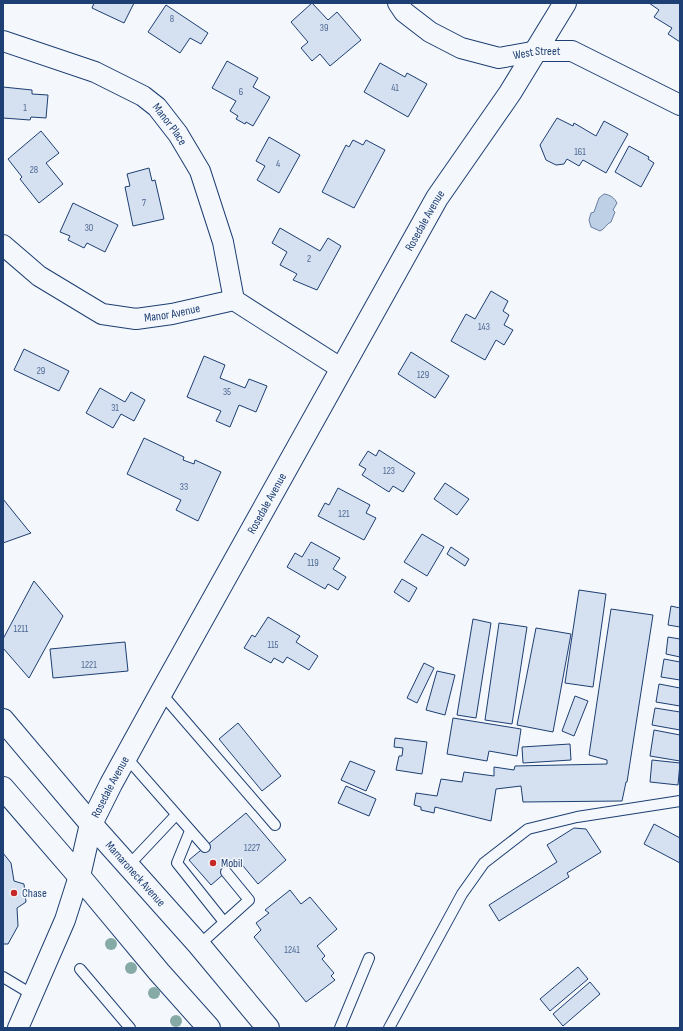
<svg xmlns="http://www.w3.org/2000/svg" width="683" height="1031" font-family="'Sofia Sans Condensed',sans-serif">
<rect width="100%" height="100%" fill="#f4f7fb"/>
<path fill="#bed0e5" stroke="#687fa3" d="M604 194C610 195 614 197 617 203L613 210 615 212 611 222C606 224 605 229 600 231L591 227 589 220 591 213 594 212 599 198Z"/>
<g fill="#d5e0f0" stroke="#1d3f73">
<polygon points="94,3 134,3 124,23 92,8"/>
<polygon points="312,3 328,20 337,12 361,40 330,66 320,54 312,61 301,48 308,42 291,22"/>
<polygon points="649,3 680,3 680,42 668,34 672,28 654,17 659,10"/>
<polygon points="166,5 208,33 201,44 190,38 180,53 148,32"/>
<polygon points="227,61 258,78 253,87 270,97 253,126 246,122 245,124 236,119 238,116 230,111 236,101 212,88"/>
<polygon points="380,63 405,77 407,73 427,84 408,117 364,92"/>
<polygon points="3,87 32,90 32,94 48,95 46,118 31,117 30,120 3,118"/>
<polygon points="557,118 573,126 574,123 596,136 604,121 628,134 606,173 583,160 579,166 567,159 564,164 556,165 546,160 540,145"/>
<polygon points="41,131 59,153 46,163 63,184 39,203 20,179 22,177 8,159"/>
<polygon points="269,137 300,155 279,193 257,180 265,166 256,161"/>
<polygon points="353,140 363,145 366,140 385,150 354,208 322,192 346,145 349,147"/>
<polygon points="629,146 649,157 648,159 654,163 641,187 615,172"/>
<polygon points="149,168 152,181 155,180 164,219 133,226 125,187 130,186 127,174"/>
<polygon points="73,203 118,225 105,252 87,243 84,248 68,240 70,236 60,232"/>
<polygon points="280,228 320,251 328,238 341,246 317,290 293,280 297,274 280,265 287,252 272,243"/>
<polygon points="491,291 508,301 503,311 509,315 504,325 513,330 504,345 496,340 485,360 451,341 466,314 475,319"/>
<polygon points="24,349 69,371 59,391 14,370"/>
<polygon points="411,352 449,376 435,398 398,374"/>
<polygon points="204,356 225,365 220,378 245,388 249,379 267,386 256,412 239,405 230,427 216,421 221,411 187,397"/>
<polygon points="100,388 125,402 131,392 145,400 134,421 121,414 113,428 86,413"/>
<polygon points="144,438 184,457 183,460 194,464 195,460 221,472 198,521 176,510 181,500 127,474"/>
<polygon points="379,450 415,473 403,492 393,486 389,492 362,475 366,469 359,465 368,451 376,456"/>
<polygon points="445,483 469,499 457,515 434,499"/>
<polygon points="338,488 370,505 366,513 376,518 364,540 318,516 325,503 329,505"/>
<polygon points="3,499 28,530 31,533 3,543"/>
<polygon points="422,534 444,547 427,576 404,562"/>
<polygon points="311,542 340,558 333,569 346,577 338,590 328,584 325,589 287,567 295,553 302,557"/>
<polygon points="451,547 469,559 465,566 447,554"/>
<polygon points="402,579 417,588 409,602 394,592"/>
<polygon points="34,581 63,616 29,678 3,648 3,639"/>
<polygon points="579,590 606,594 593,687 565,683"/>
<polygon points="671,606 680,608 680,627 668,625"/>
<polygon points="611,609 653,615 627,782 626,782 622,801 523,802 521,786 496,789 491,821 435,807 434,813 421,810 421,807 414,805 416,793 437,796 441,779 462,782 464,772 494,776 494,767 514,770 515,766 607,764 607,760 589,755"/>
<polygon points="268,617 300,636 296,642 318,656 309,670 287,657 283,663 274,658 271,663 244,648 252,635 255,637"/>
<polygon points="473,619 491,623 476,718 457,715"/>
<polygon points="499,623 527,627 512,724 485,720"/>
<polygon points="536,628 571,634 553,732 517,725"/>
<polygon points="668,637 680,639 680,657 666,654"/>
<polygon points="125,642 128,671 53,678 50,649"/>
<polygon points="664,659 680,662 680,680 661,677"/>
<polygon points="424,663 434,668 417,703 407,698"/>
<polygon points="437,671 455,675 445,715 426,710"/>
<polygon points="659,684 680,688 680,706 656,702"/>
<polygon points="575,696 588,701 574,736 562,731"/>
<polygon points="655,708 680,712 680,730 652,725"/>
<polygon points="453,718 521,729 517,756 489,751 487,761 447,754"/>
<polygon points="238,723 281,776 262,791 219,739"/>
<polygon points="654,730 680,735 680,761 650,756"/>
<polygon points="395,738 427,742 422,774 396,770 399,756 402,756 403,748 394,747"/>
<polygon points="570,744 571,760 523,763 522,747"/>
<polygon points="652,760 680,763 678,785 650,782"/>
<polygon points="350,761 375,771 366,791 341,780"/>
<polygon points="346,786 376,799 369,816 338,803"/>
<polygon points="246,813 286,860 258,884 239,861 211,885 189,860"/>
<polygon points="654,824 680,838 680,863 644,844"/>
<polygon points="574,828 586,829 601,852 567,873 569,877 499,921 489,905 557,862 547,845"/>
<polygon points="3,853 11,863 14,881 24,884 26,902 17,908 18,926 8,944 3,944"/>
<polygon points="290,890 301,904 310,897 337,929 317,946 325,956 322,959 334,973 331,976 335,980 306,1002 254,937 261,930 256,923 269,913 265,910"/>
<polygon points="578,967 588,979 550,1011 540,999"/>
<polygon points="590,982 600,994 563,1026 553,1014"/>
</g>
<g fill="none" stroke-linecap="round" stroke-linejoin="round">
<g stroke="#1d3f73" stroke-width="12">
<g id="service">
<polyline points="161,693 275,825"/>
<polyline points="126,757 205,847"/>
<polyline points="190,831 177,863 224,922"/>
<polyline points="128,866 176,815"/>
<polyline points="199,945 249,900 226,872"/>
<polyline points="80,969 130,1028"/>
<polyline points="3,977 33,995"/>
<polyline points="340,1028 369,958"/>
<polyline points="389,1028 462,894 484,863 528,829 577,817 680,801"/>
</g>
</g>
<g stroke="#1d3f73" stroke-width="22">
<g id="minor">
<path id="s1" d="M398 3 404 12 430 32 461 48 499 58 537 51H572L680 105"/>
<path id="s2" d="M3 41 95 72 143 96 157 107 178 134 200 171 223 242 234 300"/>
<path id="s3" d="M3 245 39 276 102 314 136 319 172 314 234 300 342 369"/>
<polyline points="18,1028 65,920 79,876"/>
</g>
</g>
<g stroke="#1d3f73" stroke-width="24">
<g id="tertiary">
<path id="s4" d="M79 876 91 824 111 784 161 693 437 198 510 93 565 3"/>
</g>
</g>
<g stroke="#1d3f73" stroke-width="24">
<g id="primary">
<path id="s5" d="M3 720 91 824 199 945 268 1028"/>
<polyline points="3,788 79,876 159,972 209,1028"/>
</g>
</g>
<use href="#service" stroke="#f4f7fb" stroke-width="10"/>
<use href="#minor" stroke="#f4f7fb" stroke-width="20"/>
<use href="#tertiary" stroke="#f4f7fb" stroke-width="22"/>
<use href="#primary" stroke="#f4f7fb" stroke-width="22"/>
</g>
<g fill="#86aba6">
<circle cx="111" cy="944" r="6"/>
<circle cx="131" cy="968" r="6"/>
<circle cx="154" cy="993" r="6"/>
<circle cx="176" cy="1021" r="6"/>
</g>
<g fill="#c62828" stroke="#f4f7fb" stroke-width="1.5">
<circle cx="213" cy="863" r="4"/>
<circle cx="14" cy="893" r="4"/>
</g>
<g text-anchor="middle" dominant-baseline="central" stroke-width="3" stroke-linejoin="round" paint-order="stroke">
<g font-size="10" fill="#4b6792">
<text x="172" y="19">8</text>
<text x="324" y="28">39</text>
<text x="395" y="88">41</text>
<text x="241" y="92">6</text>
<text x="25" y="108">1</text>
<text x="580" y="152">161</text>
<text x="278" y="164">4</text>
<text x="34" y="170">28</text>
<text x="144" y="203">7</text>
<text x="89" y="228">30</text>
<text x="309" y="259">2</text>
<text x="484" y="327">143</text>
<text x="41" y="371">29</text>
<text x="423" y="375">129</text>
<text x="227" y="392">35</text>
<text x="115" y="408">31</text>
<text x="389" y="471">123</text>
<text x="184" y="487">33</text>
<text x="344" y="514">121</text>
<text x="313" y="563">119</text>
<text x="21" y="629">1211</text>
<text x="273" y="645">115</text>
<text x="89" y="665">1221</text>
<text x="252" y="848">1227</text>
<text x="292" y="950">1241</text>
</g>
<g font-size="12" fill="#1d3f73" stroke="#f4f7fb">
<text stroke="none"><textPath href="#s1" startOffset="156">West Street</textPath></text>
<text stroke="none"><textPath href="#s2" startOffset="190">Manor Place</textPath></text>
<text stroke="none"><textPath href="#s4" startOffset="743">Rosedale Avenue</textPath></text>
<text stroke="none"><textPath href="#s3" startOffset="192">Manor Avenue</textPath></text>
<text stroke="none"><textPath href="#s4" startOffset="419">Rosedale Avenue</textPath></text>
<text stroke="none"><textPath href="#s4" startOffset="95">Rosedale Avenue</textPath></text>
<text stroke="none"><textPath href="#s5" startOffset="203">Mamaroneck Avenue</textPath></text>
</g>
<g font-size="12" fill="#1d3f73" stroke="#f4f7fb" text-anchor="start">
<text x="221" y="863">Mobil</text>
<text x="22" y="893">Chase</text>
</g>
</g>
<rect width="683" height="1031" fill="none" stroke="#1d3f73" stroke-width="8"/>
</svg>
